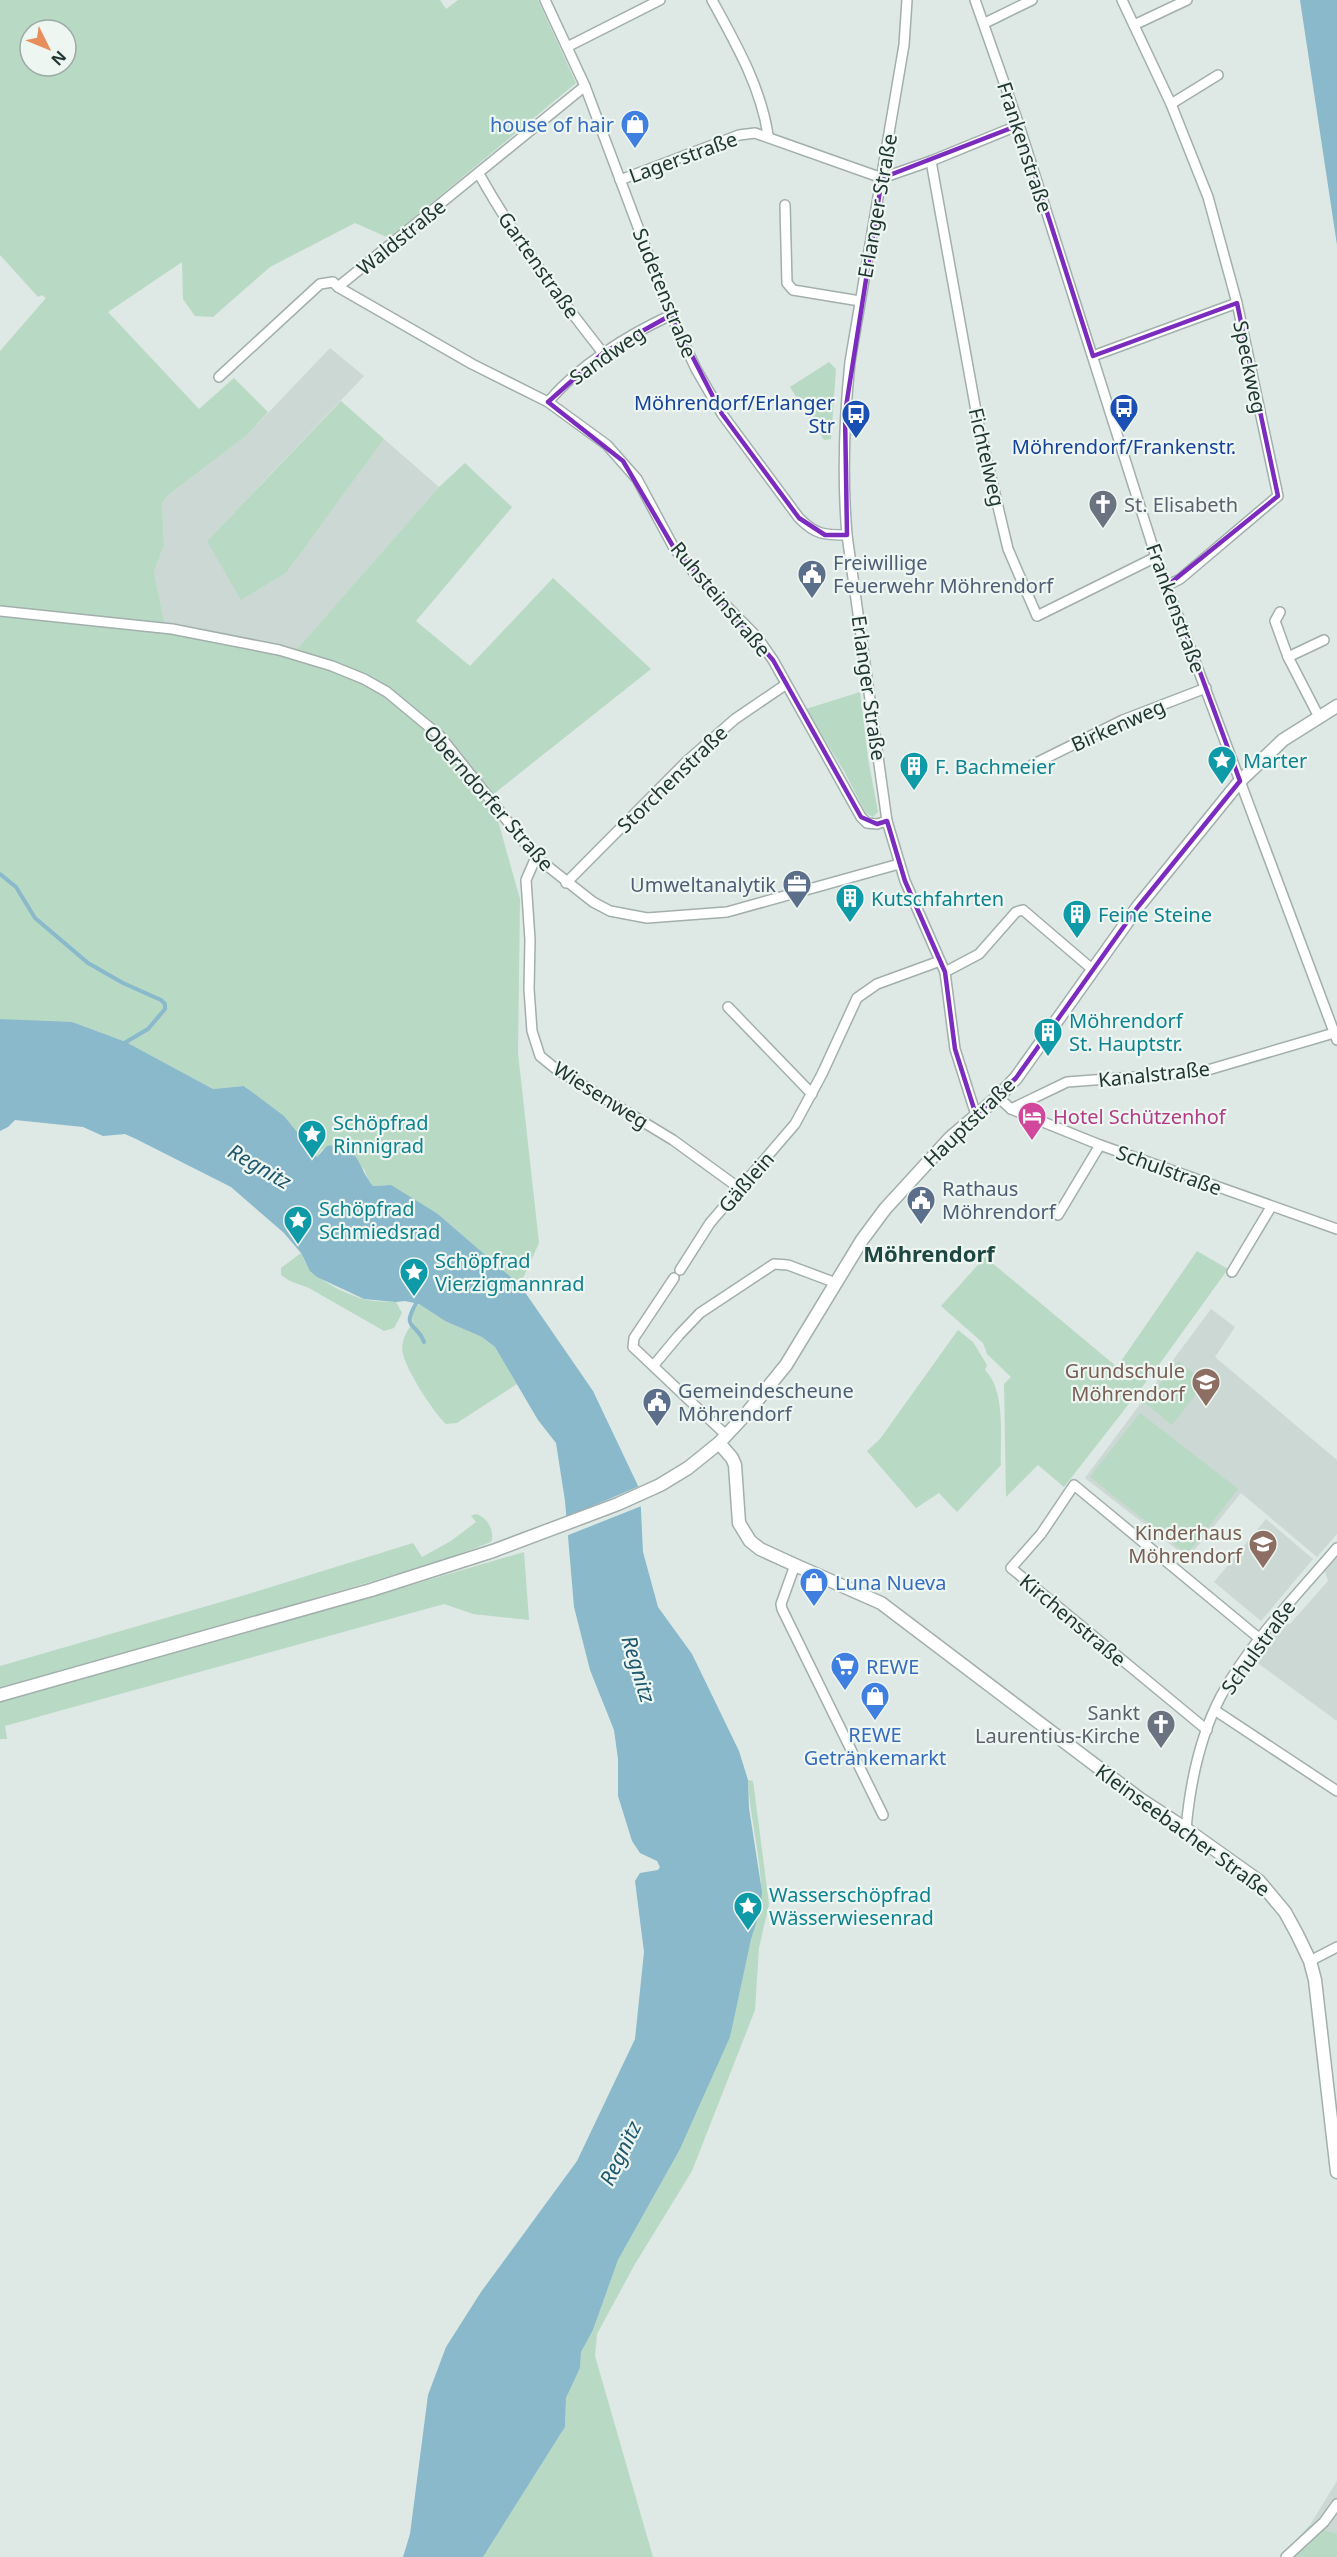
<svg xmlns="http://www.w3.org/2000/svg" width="1337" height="2557" font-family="'Noto Sans',sans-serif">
<rect width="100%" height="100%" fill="#dee8e5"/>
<g fill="#ccd8d4">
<polygon points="330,348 364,376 207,541 287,572 384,439 439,487 297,649 166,631 154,572 164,545 162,504 167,496 247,435"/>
<polygon points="1211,1309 1235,1327 1215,1357 1337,1460 1337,1534 1317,1557 1241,1493 1188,1558 1085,1478"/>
<polygon points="1266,1519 1313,1559 1261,1621 1214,1582"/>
<polygon points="1337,1557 1337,1721 1251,1658 1278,1626 1290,1624 1328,1581 1325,1571"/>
<polygon points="1337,2481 1337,2534 1310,2525"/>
</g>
<g fill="#b8d9c4" fill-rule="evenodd">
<path d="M0 0H440L446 9 458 0H538L576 83 389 238 355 223 270 267 213 317 195 316 183 299 182 262 108 312 199 409 234 378 268 412 247 435 167 496 162 504 164 545 154 572 166 631 297 649 439 487 465 463 512 507 416 621 470 666 553 578 651 669 491 796 520 899 518 1053 539 1243 520 1285 438 1214 385 1185 373 1186 368 1180 364 1169 322 1149 317 1157 245 1086 213 1089 126 1042 72 1023 0 1019V351L46 298 42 295 38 297 0 255ZM30 30H66V66H30Z"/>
<polygon points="829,362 836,369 831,439 824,440 790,387"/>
<polygon points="341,401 384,439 287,572 241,600 207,541"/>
<polygon points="860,692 868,758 878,812 873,817 866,813 844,771 806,709"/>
<polygon points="1197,1251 1228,1269 1153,1373 1064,1487 1038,1465 1006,1497 1004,1384 1011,1377 987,1354 983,1343 941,1306 985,1257 1117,1367"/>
<path d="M301 1253C308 1277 341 1292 363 1299 373 1302 385 1301 396 1302L402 1313 394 1328 384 1331 309 1288 290 1281 281 1275V1268Z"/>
<path d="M419 1304 445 1321 482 1337 495 1347 517 1384 457 1423 446 1424C433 1412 407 1371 403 1354 400 1344 406 1331 413 1323L411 1314Z"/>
<path d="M958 1330 973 1342 987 1365 985 1370C1006 1391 1000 1436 1001 1465L957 1512 939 1493 916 1508 867 1451 880 1439Z"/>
<polygon points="1178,1361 1205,1382 1172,1425 1145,1403"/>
<polygon points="1140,1413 1238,1489 1187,1554 1090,1477"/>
<path d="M475 1514C486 1515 496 1532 491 1542L444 1560 251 1617 254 1631 524 1552 529 1620 473 1614 444 1604 5 1726 7 1739H0V1666L245 1595 413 1543 422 1557 451 1541 476 1522 471 1516Z"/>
<path d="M748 1780 753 1781 769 1904 759 1948 755 2010 692 2171 635 2264 597 2334 595 2356 653 2557H483L565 2427 566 2398 580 2368 581 2352 593 2330 618 2260 679 2151 761 1908C764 1866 750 1822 748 1780Z"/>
<polygon points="1310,2525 1337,2534 1337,2557 1283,2557 1282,2555"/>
</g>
<g fill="#89b9cb">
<polygon points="1300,0 1337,0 1337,245"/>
<path d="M0 1019 72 1022 126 1042 213 1089 244 1086 284 1116 317 1157 327 1146C360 1142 357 1168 373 1186L391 1185 438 1214 520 1285 593 1391 640 1490 643 1552 658 1607 692 1654 739 1751 748 1780 749 1808 762 1892 761 1908 751 1939 730 2037 679 2151 618 2260 593 2330 581 2352 580 2368 566 2398 565 2427 483 2557H403L410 2534 428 2395 446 2347 481 2292 577 2161 635 2039 644 1952 635 1881 640 1873 658 1870 660 1867 657 1861 640 1853 632 1841 618 1796V1759L614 1730 590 1670 574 1607 565 1501 556 1443 538 1420 495 1347 482 1337 445 1321 419 1304 405 1301 396 1302 364 1299 317 1277 310 1271 301 1253 284 1233 231 1187 136 1139 125 1134 103 1136 83 1127 15 1120 8 1127 0 1131Z"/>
</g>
<polygon fill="#dee8e5" points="642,1485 644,1505 566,1536 564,1518"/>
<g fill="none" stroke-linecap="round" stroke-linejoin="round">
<g stroke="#89b9cb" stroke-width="4">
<polyline points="0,874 16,887 35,918 88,963 123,983 161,1000 165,1004 165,1009 148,1029 126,1042"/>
<path d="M417 1302C400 1330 417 1322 424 1342"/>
</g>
<g stroke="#a2afac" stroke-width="12">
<g id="minor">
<path d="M545 0 585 86 671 315 696 369 722 414 799 518C816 535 824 535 847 535"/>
<path d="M712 0C735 42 761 87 768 135"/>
<path d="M907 0 904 45 850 362C844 420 842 476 847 535L887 821 905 881 945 972 955 1049 976 1115"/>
<polyline points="975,0 1019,125 1156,557 1337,1040"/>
<polyline points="1122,0 1171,104 1208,197 1237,303 1278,496 1180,579 1168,585"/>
<polyline points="985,23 1032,0"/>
<polyline points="1134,25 1187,0"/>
<polyline points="567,47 660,0"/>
<polyline points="1171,104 1218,75"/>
<polyline points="931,161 978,422 1008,549 1037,616 1156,557"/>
<path d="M479 174C515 238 558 296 603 353"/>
<polyline points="620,180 739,135 755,133 882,178 931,161 1019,125"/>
<polyline points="785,205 787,283 793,290 860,301"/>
<polyline points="338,287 472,364 548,402 607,445 637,479 674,548 695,574 757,637 773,660 861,817 867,823 877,824 887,821"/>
<polyline points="1093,356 1237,303"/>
<polyline points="219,377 320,284 333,282 338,287 585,86"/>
<path d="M548 402C579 365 628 335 671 315"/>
<polyline points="0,611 172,629 279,650 332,666 364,679 387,692 440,736 536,857 593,902 610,911 647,918 727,912 899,864"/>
<polyline points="1280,612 1275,621 1288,657 1319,717"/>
<polyline points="1288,657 1324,640"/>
<polyline points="1032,765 1123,720 1206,688"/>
<polyline points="536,857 526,880 530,940 529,989 532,1031 540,1056 556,1069 673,1140 739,1188"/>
<polyline points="566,883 687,761 735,719 785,685"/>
<polyline points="945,972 979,954 1016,912 1023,910 1092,969"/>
<polyline points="728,1007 812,1094"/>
<polyline points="998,1097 1011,1109 1100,1145 1337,1229"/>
<polyline points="1011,1109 1067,1082 1201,1072 1334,1033"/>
<polyline points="1058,1215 1100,1145"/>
<polyline points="680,1270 710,1223 795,1124 822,1074 857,998 877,984 940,961"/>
<polyline points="1232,1272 1271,1207"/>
<polyline points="674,1278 634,1338 633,1347 726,1435"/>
<polyline points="654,1365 679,1335 700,1313 774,1264 788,1265 836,1283"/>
<polyline points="795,1565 781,1604 782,1609 883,1815"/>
<polyline points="1216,1711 1337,1791"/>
<polyline points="1207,1730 1011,1568 1041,1534 1074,1485 1260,1639"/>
<path d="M1186 1829C1190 1784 1200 1736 1221 1696 1251 1641 1297 1595 1337 1548"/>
<polyline points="1310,1961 1337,1947"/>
<polyline points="1286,2557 1324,2522 1337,2504"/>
</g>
</g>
<g stroke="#a2afac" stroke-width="15">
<g id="tertiary">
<polyline points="719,1443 732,1458 735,1465 739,1523 750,1541 760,1549 795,1565 881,1603 1140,1799 1186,1829 1259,1881 1285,1912 1297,1934 1310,1961 1315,1980 1337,2172"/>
<polyline points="0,1695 371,1590 493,1551 618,1504 660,1485 688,1468 719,1443 747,1413 786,1365 862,1240 885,1209 950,1138 998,1097 1016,1078 1137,908 1240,781 1283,740 1337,706"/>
</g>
</g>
<use href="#minor" stroke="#fff" stroke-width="9"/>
<use href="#tertiary" stroke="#fff" stroke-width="12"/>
</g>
<path fill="none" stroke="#7b2cbf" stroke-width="4.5" stroke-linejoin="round" d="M1019 125 1093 356 1237 303 1278 496 1168 585 1240 781 1137 908 1016 1078 976 1115 955 1049 945 972 905 881 887 821 877 824 861 817 773 660 674 548 623 461 548 402 603 353 671 315 722 414 799 518 825 535H847L845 413 882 178Z"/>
<defs>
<g id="shop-pin" transform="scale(1.5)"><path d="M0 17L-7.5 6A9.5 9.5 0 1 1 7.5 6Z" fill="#3f7fe0" stroke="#eef6f2"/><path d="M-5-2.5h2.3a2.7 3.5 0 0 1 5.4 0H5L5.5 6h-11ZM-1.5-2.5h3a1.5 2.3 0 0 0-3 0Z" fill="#fff"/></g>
<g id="bus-pin" transform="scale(1.5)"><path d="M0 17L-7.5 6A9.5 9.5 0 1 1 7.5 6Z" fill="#1a4fb4" stroke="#eef6f2"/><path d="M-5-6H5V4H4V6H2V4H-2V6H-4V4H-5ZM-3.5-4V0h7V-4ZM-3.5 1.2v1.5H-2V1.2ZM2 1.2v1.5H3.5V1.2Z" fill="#fff"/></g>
<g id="church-pin" transform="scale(1.5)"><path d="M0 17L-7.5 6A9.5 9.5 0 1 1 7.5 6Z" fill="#6b7280" stroke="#eef6f2"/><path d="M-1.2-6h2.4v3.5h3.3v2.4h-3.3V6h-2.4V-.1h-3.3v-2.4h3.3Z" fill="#fff"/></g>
<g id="civic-pin" transform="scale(1.5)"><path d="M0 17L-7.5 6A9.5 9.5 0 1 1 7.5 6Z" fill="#5c6f8a" stroke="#eef6f2"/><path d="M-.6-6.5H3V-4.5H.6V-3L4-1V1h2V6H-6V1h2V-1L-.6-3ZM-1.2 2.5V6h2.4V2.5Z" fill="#fff"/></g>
<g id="sight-pin" transform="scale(1.5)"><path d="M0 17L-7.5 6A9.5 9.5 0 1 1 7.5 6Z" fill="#0f9aa8" stroke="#eef6f2"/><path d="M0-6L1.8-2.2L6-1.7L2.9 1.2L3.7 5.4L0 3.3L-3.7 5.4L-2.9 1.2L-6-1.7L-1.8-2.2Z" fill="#fff"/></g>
<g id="building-pin" transform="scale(1.5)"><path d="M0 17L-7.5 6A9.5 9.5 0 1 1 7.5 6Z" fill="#0f9aa8" stroke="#eef6f2"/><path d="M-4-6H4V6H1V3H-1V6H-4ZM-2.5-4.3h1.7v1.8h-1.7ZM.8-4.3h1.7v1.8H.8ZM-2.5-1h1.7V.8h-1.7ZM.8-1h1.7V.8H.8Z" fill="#fff"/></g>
<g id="office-pin" transform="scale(1.5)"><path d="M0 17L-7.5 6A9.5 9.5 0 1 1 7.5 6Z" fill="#5c6f8a" stroke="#eef6f2"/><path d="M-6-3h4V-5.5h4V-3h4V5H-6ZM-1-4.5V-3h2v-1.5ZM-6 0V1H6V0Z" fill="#fff"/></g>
<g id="hotel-pin" transform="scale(1.5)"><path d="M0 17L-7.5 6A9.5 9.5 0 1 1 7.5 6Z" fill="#d1479c" stroke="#eef6f2"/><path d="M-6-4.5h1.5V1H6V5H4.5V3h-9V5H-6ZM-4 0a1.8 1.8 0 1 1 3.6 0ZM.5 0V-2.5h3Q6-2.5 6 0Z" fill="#fff"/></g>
<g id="school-pin" transform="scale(1.5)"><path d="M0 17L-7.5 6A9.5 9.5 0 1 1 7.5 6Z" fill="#8d6e63" stroke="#eef6f2"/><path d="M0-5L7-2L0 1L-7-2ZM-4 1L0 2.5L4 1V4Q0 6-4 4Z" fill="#fff"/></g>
<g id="supermarket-pin" transform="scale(1.5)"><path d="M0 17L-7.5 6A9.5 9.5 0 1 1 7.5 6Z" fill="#3f7fe0" stroke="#eef6f2"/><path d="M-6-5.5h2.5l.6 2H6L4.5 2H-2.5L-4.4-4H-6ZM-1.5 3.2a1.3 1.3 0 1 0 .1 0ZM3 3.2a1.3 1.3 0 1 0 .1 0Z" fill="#fff"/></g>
</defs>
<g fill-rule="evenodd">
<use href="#shop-pin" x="635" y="124"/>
<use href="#bus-pin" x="1124" y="408"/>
<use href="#bus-pin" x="856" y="414"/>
<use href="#church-pin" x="1103" y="504"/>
<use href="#civic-pin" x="812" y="574"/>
<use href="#sight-pin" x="1222" y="760"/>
<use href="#building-pin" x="914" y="766"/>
<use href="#office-pin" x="797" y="884"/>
<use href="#building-pin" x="850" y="898"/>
<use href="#building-pin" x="1077" y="914"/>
<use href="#building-pin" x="1048" y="1032"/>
<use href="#hotel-pin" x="1032" y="1116"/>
<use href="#sight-pin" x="312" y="1134"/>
<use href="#civic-pin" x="921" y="1200"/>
<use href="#sight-pin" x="298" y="1220"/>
<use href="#sight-pin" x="414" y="1272"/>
<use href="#school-pin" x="1206" y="1382"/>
<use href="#civic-pin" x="657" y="1402"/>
<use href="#school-pin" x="1263" y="1544"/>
<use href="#shop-pin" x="814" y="1582"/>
<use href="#supermarket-pin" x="845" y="1666"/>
<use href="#shop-pin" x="875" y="1696"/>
<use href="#church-pin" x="1161" y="1724"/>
<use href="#sight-pin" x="748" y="1906"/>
</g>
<g text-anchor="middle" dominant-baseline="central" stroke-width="4.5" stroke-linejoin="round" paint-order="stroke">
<g font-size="20" fill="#366cbe" stroke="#eef6f2" text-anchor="start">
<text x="614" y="124" text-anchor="end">house of hair</text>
<text x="835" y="1582">Luna Nueva</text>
<text x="866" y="1666">REWE</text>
<text x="875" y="1734" text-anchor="middle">REWE<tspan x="875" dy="23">Getränkemarkt</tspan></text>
</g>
<g font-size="20" fill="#213733" stroke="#eef6f2">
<text transform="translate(1025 147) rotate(72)">Frankenstraße</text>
<text transform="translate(683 157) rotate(-20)">Lagerstraße</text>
<text transform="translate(877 206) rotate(-80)">Erlanger Straße</text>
<text transform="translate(401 237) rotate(-39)">Waldstraße</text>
<text transform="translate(539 265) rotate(55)">Gartenstraße</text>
<text transform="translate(665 293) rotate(68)">Sudetenstraße</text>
<text transform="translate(607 355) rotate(-35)">Sandweg</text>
<text transform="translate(1250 367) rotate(78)">Speckweg</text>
<text transform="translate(987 457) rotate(77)">Fichtelweg</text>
<text transform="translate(721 599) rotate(50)">Ruhsteinstraße</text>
<text transform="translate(1176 608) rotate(70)">Frankenstraße</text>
<text transform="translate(869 688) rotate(82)">Erlanger Straße</text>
<text transform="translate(1118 725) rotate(-24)">Birkenweg</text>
<text transform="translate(672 779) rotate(-44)">Storchenstraße</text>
<text transform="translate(489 798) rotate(49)">Oberndorfer Straße</text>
<text transform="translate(1154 1074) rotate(-6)">Kanalstraße</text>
<text transform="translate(601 1095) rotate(32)">Wiesenweg</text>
<text transform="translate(969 1122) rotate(-44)">Hauptstraße</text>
<text transform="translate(1169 1170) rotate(20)">Schulstraße</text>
<text transform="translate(746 1182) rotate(-49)">Gäßlein</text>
<text transform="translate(1073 1620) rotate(40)">Kirchenstraße</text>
<text transform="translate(1258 1647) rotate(-54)">Schulstraße</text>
<text transform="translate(1183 1830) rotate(36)">Kleinseebacher Straße</text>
</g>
<g font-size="20" fill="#164399" stroke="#eef6f2" text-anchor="end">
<text x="835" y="402">Möhrendorf/Erlanger<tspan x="835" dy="23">Str</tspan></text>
<text x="1124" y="446" text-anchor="middle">Möhrendorf/Frankenstr.</text>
</g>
<g font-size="20" fill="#5b616d" stroke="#eef6f2" text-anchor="start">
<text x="1124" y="504">St. Elisabeth</text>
<text x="1140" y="1712" text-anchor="end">Sankt<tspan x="1140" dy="23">Laurentius-Kirche</tspan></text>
</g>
<g font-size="20" fill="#4e5e75" stroke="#eef6f2" text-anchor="start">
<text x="833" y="562">Freiwillige<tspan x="833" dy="23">Feuerwehr Möhrendorf</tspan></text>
<text x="776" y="884" text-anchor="end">Umweltanalytik</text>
<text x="942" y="1188">Rathaus<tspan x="942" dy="23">Möhrendorf</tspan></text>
<text x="678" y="1390">Gemeindescheune<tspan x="678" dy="23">Möhrendorf</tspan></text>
</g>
<g font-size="20" fill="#0d838f" stroke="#eef6f2" text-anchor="start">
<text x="1243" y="760">Marter</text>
<text x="935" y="766">F. Bachmeier</text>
<text x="871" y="898">Kutschfahrten</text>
<text x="1098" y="914">Feine Steine</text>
<text x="1069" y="1020">Möhrendorf<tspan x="1069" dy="23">St. Hauptstr.</tspan></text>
<text x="333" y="1122">Schöpfrad<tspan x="333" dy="23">Rinnigrad</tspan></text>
<text x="319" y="1208">Schöpfrad<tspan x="319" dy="23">Schmiedsrad</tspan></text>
<text x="435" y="1260">Schöpfrad<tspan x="435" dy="23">Vierzigmannrad</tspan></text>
<text x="769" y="1894">Wasserschöpfrad<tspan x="769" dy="23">Wässerwiesenrad</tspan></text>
</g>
<g font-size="20" fill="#b23c85" stroke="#eef6f2" text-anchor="start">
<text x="1053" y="1116">Hotel Schützenhof</text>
</g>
<g font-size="20" fill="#785e54" stroke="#eef6f2" text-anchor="end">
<text x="1185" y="1370">Grundschule<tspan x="1185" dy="23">Möhrendorf</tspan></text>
<text x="1242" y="1532">Kinderhaus<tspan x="1242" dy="23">Möhrendorf</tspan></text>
</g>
<g font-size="21" font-style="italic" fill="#20586e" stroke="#eef6f2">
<text transform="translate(260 1166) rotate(30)">Regnitz</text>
<text transform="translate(639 1669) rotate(73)">Regnitz</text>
<text transform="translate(620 2153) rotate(-64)">Regnitz</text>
</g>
<g font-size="22" font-weight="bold" fill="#1e4741" stroke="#eef6f2">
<text x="929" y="1253">Möhrendorf</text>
</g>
</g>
<g transform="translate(48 48) rotate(133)"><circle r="28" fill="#eef6f2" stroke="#9caaa6" stroke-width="1.5"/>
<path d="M0-4.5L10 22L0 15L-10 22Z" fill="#e88e5d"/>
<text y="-9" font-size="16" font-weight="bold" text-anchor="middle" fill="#213733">N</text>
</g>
</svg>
